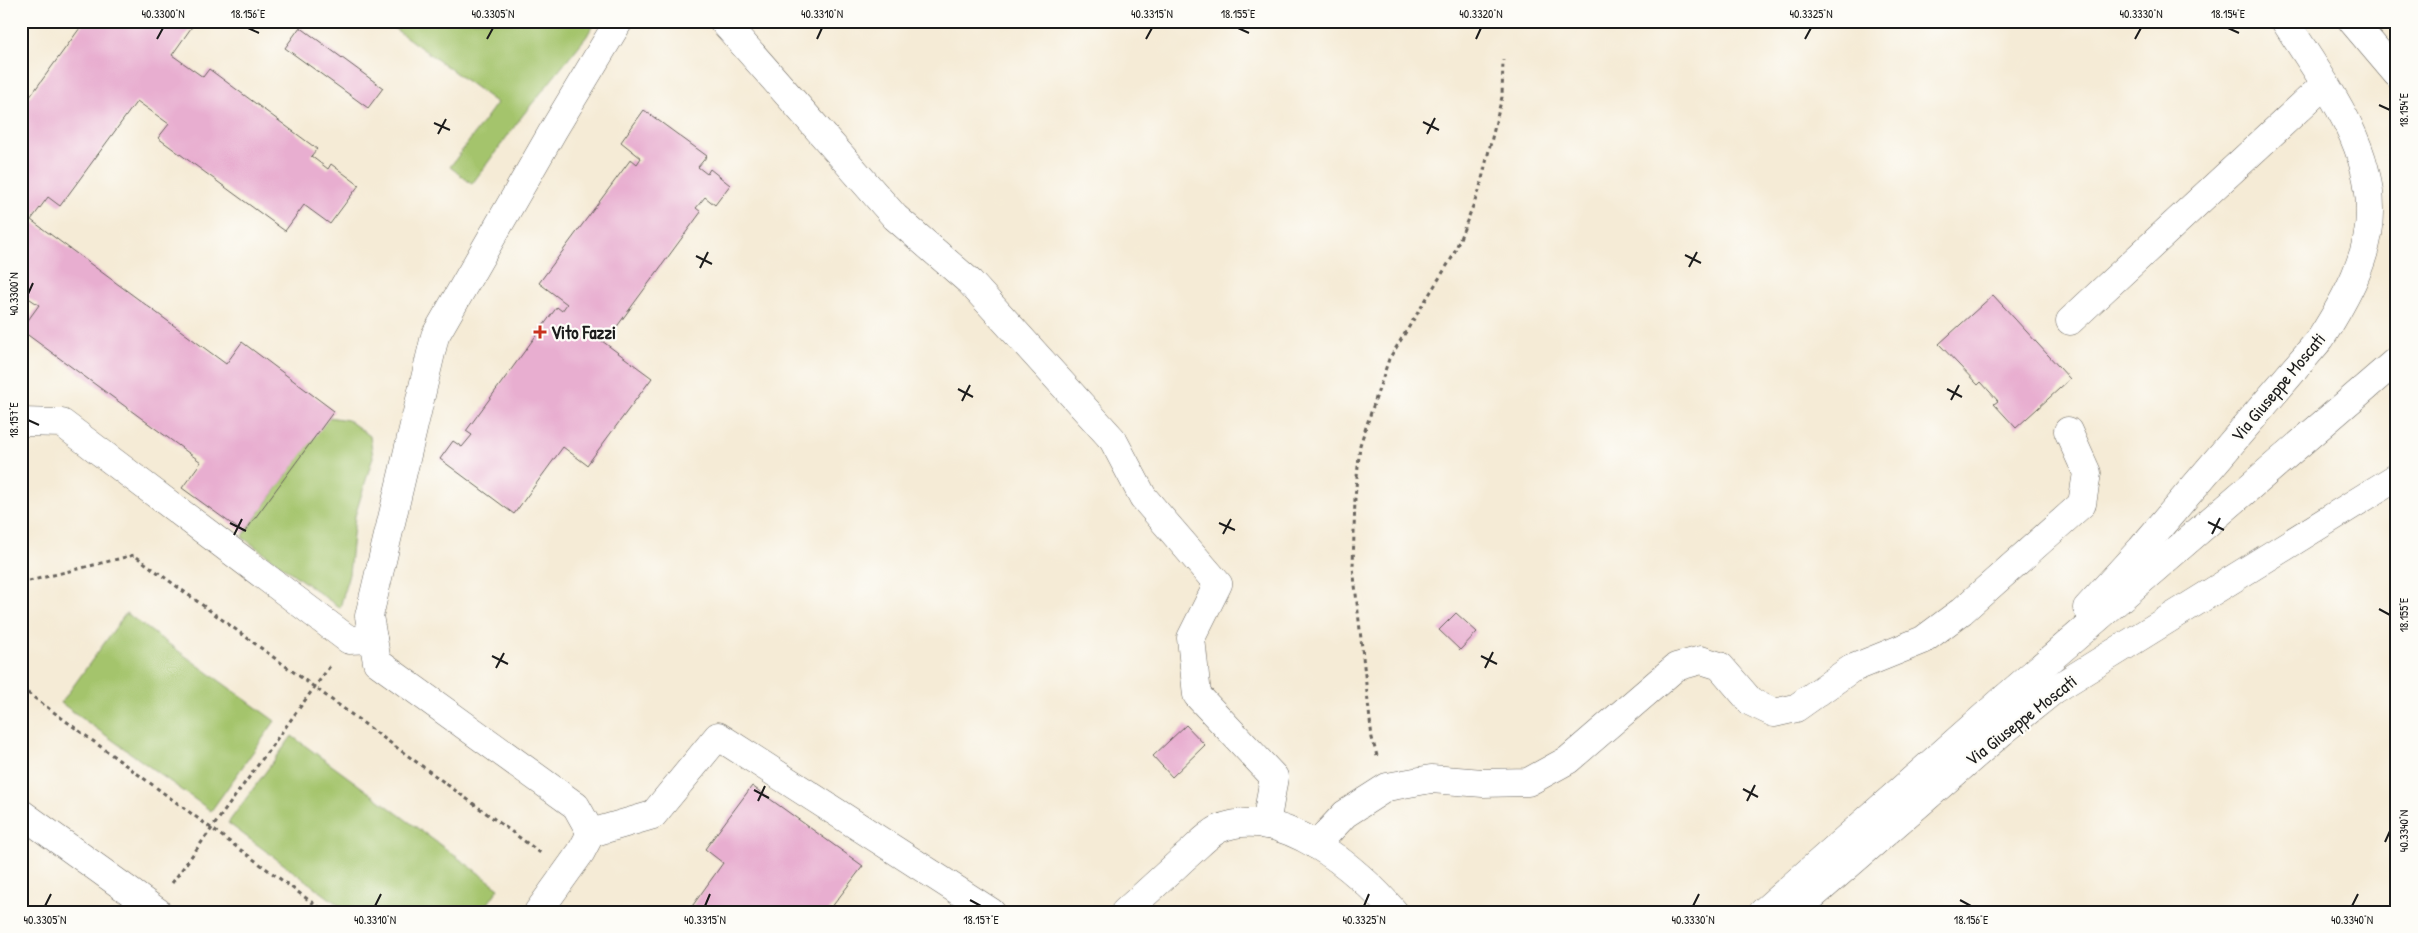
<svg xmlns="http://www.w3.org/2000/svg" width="2418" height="933" font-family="'Patrick Hand',sans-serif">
<rect width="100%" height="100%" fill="#fdfcf7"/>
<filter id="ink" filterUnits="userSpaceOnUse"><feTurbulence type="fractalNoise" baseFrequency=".02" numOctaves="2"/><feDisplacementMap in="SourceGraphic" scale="10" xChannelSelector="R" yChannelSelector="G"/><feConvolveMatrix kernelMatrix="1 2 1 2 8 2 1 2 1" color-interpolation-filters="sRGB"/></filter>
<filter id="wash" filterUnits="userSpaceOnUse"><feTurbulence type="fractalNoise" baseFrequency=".0096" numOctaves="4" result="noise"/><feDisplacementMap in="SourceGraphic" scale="20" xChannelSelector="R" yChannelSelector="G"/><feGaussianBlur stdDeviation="1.12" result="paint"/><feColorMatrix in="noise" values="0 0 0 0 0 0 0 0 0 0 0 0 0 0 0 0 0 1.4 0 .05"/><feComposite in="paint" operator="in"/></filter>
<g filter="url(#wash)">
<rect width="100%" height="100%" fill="#f5ebd6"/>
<g fill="#a4c46c" stroke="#607044">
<polygon points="384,21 595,21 587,36 523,115 472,184 450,167 497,103"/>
<polygon points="328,417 348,420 370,436 373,457 355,516 349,574 340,608 242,537"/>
<polygon points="126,613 275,721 211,811 61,703"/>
<polygon points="292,736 499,888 482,912 348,912 228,823"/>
</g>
<g id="blocks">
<g fill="#e8aed0">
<polygon points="85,21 196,21 172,55 203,77 209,69 317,149 311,156 328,169 331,164 359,185 330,224 304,205 285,231 158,138 169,124 137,101 60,206 48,197 31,220 226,364 242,342 334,411 244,533 182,488 201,462 21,330 39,305 21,293 21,109"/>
<polygon points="300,27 383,88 368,108 285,48"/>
<polygon points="644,110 707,156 698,167 707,174 710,169 730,185 715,205 705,197 696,208 701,212 610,336 604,331 598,338 652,378 587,465 563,447 514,514 440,459 453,441 462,447 472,435 466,431 557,307 562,311 567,304 539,283 631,159 637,164 641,158 621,142"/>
<polygon points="1993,295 2070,379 2016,428 1994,404 1998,401 1981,382 1978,385 1939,344"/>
<polygon points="1456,613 1477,632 1460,650 1439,630"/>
<polygon points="1186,725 1205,745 1172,777 1153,756"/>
<polygon points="752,786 863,866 828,912 688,912 723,863 705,849"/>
</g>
</g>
</g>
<g filter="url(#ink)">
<use href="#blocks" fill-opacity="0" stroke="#68645d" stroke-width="1"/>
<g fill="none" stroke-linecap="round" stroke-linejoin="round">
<g stroke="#68645d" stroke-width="29">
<g id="minor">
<polyline points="723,21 895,217 970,282 1113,440 1143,497 1218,584 1191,638 1197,695 1274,777 1266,825"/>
<polyline points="2070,321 2324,85"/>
<polyline points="21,422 62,423 349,640 373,639"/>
<path d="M2087 608 2141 549 2321 338C2345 300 2371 255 2370 209 2370 140 2320 77 2285 21"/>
<polyline points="21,813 158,912"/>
<polyline points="591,833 653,815 718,736 991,912"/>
<polyline points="1316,845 1345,814 1387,787 1431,779 1483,783 1528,782 1568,760 1676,667 1701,660 1720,666 1751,702 1774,713 1796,708 1851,669 1923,640 1962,611 2082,504 2087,473 2068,431"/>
<polyline points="538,912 581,852 591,833 576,806 377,662 369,616 435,336 554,129 619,21"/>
<path d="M1125 912C1145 894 1165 876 1184 858 1195 849 1207 835 1219 829 1279 802 1359 870 1394 912"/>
<polyline points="1763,912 2005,698 2397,360"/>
<polyline points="1794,912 2002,732 2054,690 2397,477"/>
</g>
</g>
<g stroke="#68645d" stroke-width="29">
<polyline id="major" points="2352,21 2397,74"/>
</g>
<g stroke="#68645d" stroke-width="3" stroke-dasharray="4 4" stroke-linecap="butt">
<polyline points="21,583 134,555 542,854"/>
<polyline points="21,688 325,912"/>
<polyline points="1377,756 1372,738 1353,567 1355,498 1360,445 1389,359 1453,256 1479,191 1502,97 1503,60"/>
<polyline points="172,883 330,666"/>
</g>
<use href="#minor" stroke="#fff" stroke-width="28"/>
<use href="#major" stroke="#fff" stroke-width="28"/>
</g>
</g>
<path fill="none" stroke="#1c1c1c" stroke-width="2" d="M248 28 259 33M1238 28 1249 33M2228 28 2239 33M157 39 163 28M487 39 493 28M817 39 822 28M1146 39 1152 28M1476 39 1481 28M1805 39 1811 28M2135 39 2141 28M2379 105 2390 110M1423 122 1439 130M434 123 450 130M438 134 446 119M1427 134 1435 118M1685 255 1701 263M696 256 712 264M1689 267 1697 252M700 268 708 252M28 294 33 283M958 389 973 397M1947 389 1962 397M1951 400 1959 385M962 401 970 385M28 420 39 425M2208 522 2224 530M230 523 246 531M1219 523 1235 530M1223 534 1231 519M2212 534 2220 518M234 535 242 519M2379 609 2390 615M492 656 508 664M1481 656 1497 664M496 668 504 653M1485 668 1493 652M1743 789 1758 797M754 790 769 798M758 801 765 786M1747 801 1755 785M2385 842 2390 831M970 900 981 906M1960 900 1971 906M45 906 51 894M375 906 381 894M705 906 710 894M1364 906 1369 894M1693 906 1699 894M2352 906 2358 894"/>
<path fill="#c8321e" stroke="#fdfcf7" stroke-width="2" d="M537.5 324.5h5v5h5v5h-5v5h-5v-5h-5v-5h5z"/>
<g text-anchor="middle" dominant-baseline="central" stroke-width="4.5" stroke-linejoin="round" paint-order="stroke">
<g font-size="18" font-weight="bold" fill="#1c1c1c" stroke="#fdfcf7" text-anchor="start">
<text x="551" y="332">Vito Fazzi</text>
</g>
<g font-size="18" fill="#1c1c1c" stroke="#fdfcf7">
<text transform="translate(2278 387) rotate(-50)">Via Giuseppe Moscati</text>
<text transform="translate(2021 720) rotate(-38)">Via Giuseppe Moscati</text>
</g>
</g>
<rect width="2418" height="933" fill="none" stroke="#fdfcf7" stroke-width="55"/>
<rect x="28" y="28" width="2362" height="878" fill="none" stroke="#1c1c1c" stroke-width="2"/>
<g font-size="12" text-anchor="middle" fill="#1c1c1c">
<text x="163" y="18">40.3300°N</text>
<text x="248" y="18">18.156°E</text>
<text x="493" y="18">40.3305°N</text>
<text x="822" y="18">40.3310°N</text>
<text x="1152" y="18">40.3315°N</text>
<text x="1238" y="18">18.155°E</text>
<text x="1481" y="18">40.3320°N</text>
<text x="1811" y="18">40.3325°N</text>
<text x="2141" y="18">40.3330°N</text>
<text x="2228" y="18">18.154°E</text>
<text transform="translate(2404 110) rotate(-90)" y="4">18.154°E</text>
<text transform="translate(14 294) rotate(-90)" y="4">40.3300°N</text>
<text transform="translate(14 420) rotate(-90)" y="4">18.157°E</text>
<text transform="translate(2404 615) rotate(-90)" y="4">18.155°E</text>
<text transform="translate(2404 831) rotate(-90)" y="4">40.3340°N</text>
<text x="45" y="924">40.3305°N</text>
<text x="375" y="924">40.3310°N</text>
<text x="705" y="924">40.3315°N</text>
<text x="981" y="924">18.157°E</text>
<text x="1364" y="924">40.3325°N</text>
<text x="1693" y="924">40.3330°N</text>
<text x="1971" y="924">18.156°E</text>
<text x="2352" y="924">40.3340°N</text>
</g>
</svg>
